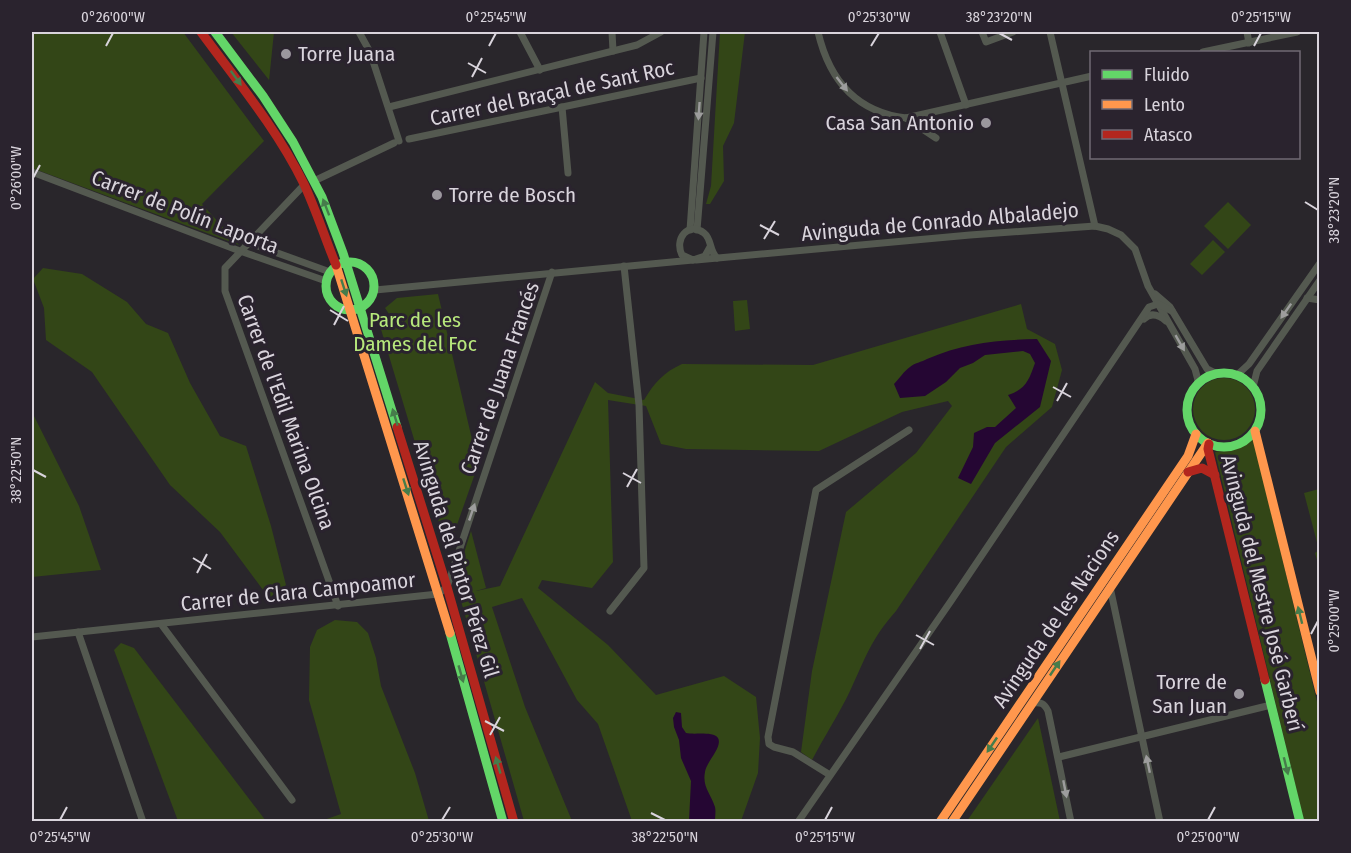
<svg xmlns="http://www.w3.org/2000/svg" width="1351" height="853" font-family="'Fira Sans Condensed',sans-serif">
<rect width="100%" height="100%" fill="#29262b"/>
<g fill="#334617">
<polygon points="32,32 183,32 264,141 202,204 239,245 32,168"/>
<polygon points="231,32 274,32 269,81 269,80"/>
<polygon points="720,32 745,32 734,123 723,146 724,181 710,204 706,204 711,186"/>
<polygon points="1228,202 1251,225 1228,249 1204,226"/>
<polygon points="1213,240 1225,252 1202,275 1190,264"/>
<polygon points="43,268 82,274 127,302 146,324 168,333 190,383 220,436 246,446 271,526 286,585 269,598 220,532 170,485 92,372 46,340 44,308 33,279"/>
<polygon points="438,294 478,465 452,539 444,539 380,326 389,314 385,308 397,298"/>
<polygon points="747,300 750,329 735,331 733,301"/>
<path d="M1021 304 1027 329 1055 344 1062 370 1052 407 1006 447 896 611C871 639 865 659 850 691 839 714 824 737 812 760L801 752 812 671 846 512 916 453 952 406 948 401 902 412 819 451 686 449 661 444 646 406 608 400 613 562 592 588 542 580 538 588 608 645 656 695 724 676 756 697 760 738 758 773 741 821H632L598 724 577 700 522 598 492 607 525 707 572 821H524L457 587 456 578 471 531 486 588 476 591 500 586 595 382 608 393 644 400C654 383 664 372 682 364L813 365Z"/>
<circle cx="1224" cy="409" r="31"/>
<polygon points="32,412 79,506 101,570 32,577"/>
<polygon points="1253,438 1319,710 1319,821 1304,821 1215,452 1230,450"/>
<polygon points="1319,489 1320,489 1319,567 1315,553 1319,550 1304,493"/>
<polygon points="335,620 357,622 368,633 376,658 381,686 415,773 429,821 321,821 341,814 309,700 310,647 317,630"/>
<polygon points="121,643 134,648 266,821 178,821 114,650"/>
<polygon points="1038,718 1060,821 967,821"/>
</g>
<g fill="#250633">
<path d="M1037 339 1051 361 1040 407 995 443 971 484 958 478 973 447 974 433 987 427H995L1016 408 1008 395C1026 389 1029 380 1035 363L1030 354 1023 351 985 355 973 363 960 368 946 382 925 396 900 398 894 384C899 379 904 371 910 367 914 363 922 362 927 359 964 343 997 340 1037 339Z"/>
<path d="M676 712 681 713 682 727 686 733C694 735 713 731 718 738 723 747 706 762 705 772 702 787 711 794 715 807 716 811 715 817 715 821H689L691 781 681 758 679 740 674 727 673 718Z"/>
</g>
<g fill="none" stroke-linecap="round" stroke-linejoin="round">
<g stroke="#545950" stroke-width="7">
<polyline points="359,32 370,52 399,141"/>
<polyline points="520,32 540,70"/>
<polyline points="612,32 613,51"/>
<path d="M818 32C829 79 856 112 906 118L1092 76"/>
<polyline points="940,32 966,105"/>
<polyline points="982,32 986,42 1013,32"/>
<polyline points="1050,32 1095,226"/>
<polyline points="1247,32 1249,43"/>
<polyline points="1203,52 1297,32"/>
<polyline points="389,107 637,45 661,32"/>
<polyline points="562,107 568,173"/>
<polyline points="906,118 936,138"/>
<polyline points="409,139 701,78"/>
<polyline points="32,172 240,251 326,281"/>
<polyline points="314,181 394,143"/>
<polyline points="304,185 225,268 225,291 338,606"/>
<polyline points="690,230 704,32"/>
<polyline points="697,230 713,32"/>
<polyline points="247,242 330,272"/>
<path d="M710 247 705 256 693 260 682 255C674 239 688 221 704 233 712 239 709 251 717 258"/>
<polyline points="696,260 970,235 1095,226 1108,229 1121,235 1135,249 1148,286 1195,369 1199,384"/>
<polyline points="375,290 693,260"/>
<polyline points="1155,294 1170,307 1207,369 1217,374"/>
<polyline points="1307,298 1320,300"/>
<path d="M1144 319C1151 312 1159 315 1166 321"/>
<polyline points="1237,375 1249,364 1320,263"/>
<polyline points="1253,387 1257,371 1320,280"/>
<polyline points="1110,587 1160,822"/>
<polyline points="610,611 644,568 639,405 624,266"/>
<polyline points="161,624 292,800"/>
<polyline points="78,632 143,822"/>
<polyline points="32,637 438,594 447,587 552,272"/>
<path d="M1032 703C1041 702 1044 703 1048 711L1071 822"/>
<polyline points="1059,757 1271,705"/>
<polyline points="830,775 793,752 774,747 769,744 768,737 816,490 909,430"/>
<polyline points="798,822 951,601 1149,307 1158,304 1172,311"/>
</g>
<g stroke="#63d668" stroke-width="9">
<polyline points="215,32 263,96 293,142 322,197 343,253 397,427"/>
<circle cx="350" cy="286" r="24"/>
<circle cx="1224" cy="410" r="37"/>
<polyline points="450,633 503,822"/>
<polyline points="1265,680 1300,822"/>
</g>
<g stroke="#ff974d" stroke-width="9">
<polyline points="336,265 450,633"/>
<polyline points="1255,431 1320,692"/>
<polyline points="940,822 1188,456 1196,434"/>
<polyline points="952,822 1208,443"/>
</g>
<g stroke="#b3261e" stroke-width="9">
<path d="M201 32C237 81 277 129 304 184 316 210 325 238 336 265"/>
<polyline points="397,427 447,587 514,822"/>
<polyline points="1209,444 1208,449 1265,680"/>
<polyline points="1188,472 1202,468 1215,475"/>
</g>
</g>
<defs><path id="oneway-solid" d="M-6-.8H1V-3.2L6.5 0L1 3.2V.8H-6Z" transform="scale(1.5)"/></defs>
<g fill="#467c4b">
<use href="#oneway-solid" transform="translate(236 78) rotate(54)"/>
<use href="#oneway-solid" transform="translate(326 207) rotate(-111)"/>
<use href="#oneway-solid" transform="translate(344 288) rotate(72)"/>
<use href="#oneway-solid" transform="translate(395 417) rotate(-107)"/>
<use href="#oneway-solid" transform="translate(406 487) rotate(72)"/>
<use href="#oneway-solid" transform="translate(1300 615) rotate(-104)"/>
<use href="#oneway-solid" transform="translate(1055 668) rotate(-56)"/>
<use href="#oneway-solid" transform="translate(461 674) rotate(74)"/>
<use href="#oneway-solid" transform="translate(992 745) rotate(124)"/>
<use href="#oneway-solid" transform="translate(498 765) rotate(-106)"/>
<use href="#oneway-solid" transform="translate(1286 766) rotate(76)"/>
</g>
<g fill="#9d9d9d">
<use href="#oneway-solid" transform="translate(842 84) rotate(52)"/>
<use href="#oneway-solid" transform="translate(699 111) rotate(94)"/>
<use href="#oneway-solid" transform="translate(1286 311) rotate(125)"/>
<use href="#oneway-solid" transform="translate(1180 343) rotate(60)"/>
<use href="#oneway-solid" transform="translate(472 512) rotate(-71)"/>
<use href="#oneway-solid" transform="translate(1148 764) rotate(-102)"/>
<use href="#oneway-solid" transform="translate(1065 789) rotate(79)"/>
</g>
<path fill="none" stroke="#d9d4dc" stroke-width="2" d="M999 33 1012 40M106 46 113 33M489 46 496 33M871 46 879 33M1254 46 1261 33M468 63 486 73M472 77 482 58M33 178 40 165M1305 202 1318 210M760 225 779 235M764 239 775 221M330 310 348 321M334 325 344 306M1053 387 1071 397M1057 401 1067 383M33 470 46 477M623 473 641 483M627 487 637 469M193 558 211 569M197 573 207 554M1311 634 1318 621M916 635 934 645M920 649 930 631M485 721 504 731M490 735 500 717M651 813 665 820M60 820 67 807M442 820 450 807M825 820 832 807M1208 820 1215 807"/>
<g fill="#9b979e" stroke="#2a232e" stroke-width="2">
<circle cx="286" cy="54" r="6"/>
<circle cx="986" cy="123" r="6"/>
<circle cx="437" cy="195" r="6"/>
<circle cx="1239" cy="694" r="6"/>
</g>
<g text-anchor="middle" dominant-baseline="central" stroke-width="6" stroke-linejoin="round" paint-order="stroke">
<g font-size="21" fill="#d9d4dc" stroke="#2a232e" text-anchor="start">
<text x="298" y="54">Torre Juana</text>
<text x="974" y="123" text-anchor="end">Casa San Antonio</text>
<text x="449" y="195">Torre de Bosch</text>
<text x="1227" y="682" text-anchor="end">Torre de<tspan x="1227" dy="24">San Juan</tspan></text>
</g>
<g font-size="21" fill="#d9d4dc" stroke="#2a232e">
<text transform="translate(552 93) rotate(-12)">Carrer del Braçal de Sant Roc</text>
<text transform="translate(185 212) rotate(21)">Carrer de Polín Laporta</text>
<text transform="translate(940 222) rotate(-5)">Avinguda de Conrado Albaladejo</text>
<text transform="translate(500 378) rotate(-71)">Carrer de Juana Francés</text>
<text transform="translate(286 412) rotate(70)">Carrer de l'Edil Marina Olcina</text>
<text transform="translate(456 559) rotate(73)">Avinguda del Pintor Pérez Gil</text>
<text transform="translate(298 592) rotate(-6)">Carrer de Clara Campoamor</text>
<text transform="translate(1262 593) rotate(76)">Avinguda del Mestre José Garberí</text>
<text transform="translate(1056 619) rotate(-56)">Avinguda de les Nacions</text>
</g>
<g font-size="21" fill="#b7e87c" stroke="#2a232e">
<text x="415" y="320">Parc de les<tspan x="415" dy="24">Dames del Foc</tspan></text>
</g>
</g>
<rect width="1351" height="853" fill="none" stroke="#2a232e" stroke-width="66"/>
<rect x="1090" y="51" width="210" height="108" fill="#2a232e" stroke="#706a74" stroke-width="1.5"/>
<rect x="1102" y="70" width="30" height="9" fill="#63d668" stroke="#706a74" stroke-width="1.5"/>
<text x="1144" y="81" font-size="18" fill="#d9d4dc">Fluido</text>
<rect x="1102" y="100" width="30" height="9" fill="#ff974d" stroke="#706a74" stroke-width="1.5"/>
<text x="1144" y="111" font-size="18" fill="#d9d4dc">Lento</text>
<rect x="1102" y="130" width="30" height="9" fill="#b3261e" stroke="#706a74" stroke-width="1.5"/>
<text x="1144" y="141" font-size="18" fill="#d9d4dc">Atasco</text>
<rect x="33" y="33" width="1285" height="787" fill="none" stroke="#d9d4dc" stroke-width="2"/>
<g font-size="15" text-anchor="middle" fill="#d9d4dc">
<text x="113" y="22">0°26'00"W</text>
<text x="496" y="22">0°25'45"W</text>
<text x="879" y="22">0°25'30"W</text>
<text x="999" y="22">38°23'20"N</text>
<text x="1261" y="22">0°25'15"W</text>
<text transform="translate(16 178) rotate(-90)" y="5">0°26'00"W</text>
<text transform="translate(1334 210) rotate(-90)" y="5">38°23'20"N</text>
<text transform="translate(16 470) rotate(-90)" y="5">38°22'50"N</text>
<text transform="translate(1334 621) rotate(-90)" y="5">0°25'00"W</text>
<text x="60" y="842">0°25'45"W</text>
<text x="442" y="842">0°25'30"W</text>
<text x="665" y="842">38°22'50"N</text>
<text x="825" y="842">0°25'15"W</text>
<text x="1208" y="842">0°25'00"W</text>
</g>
</svg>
